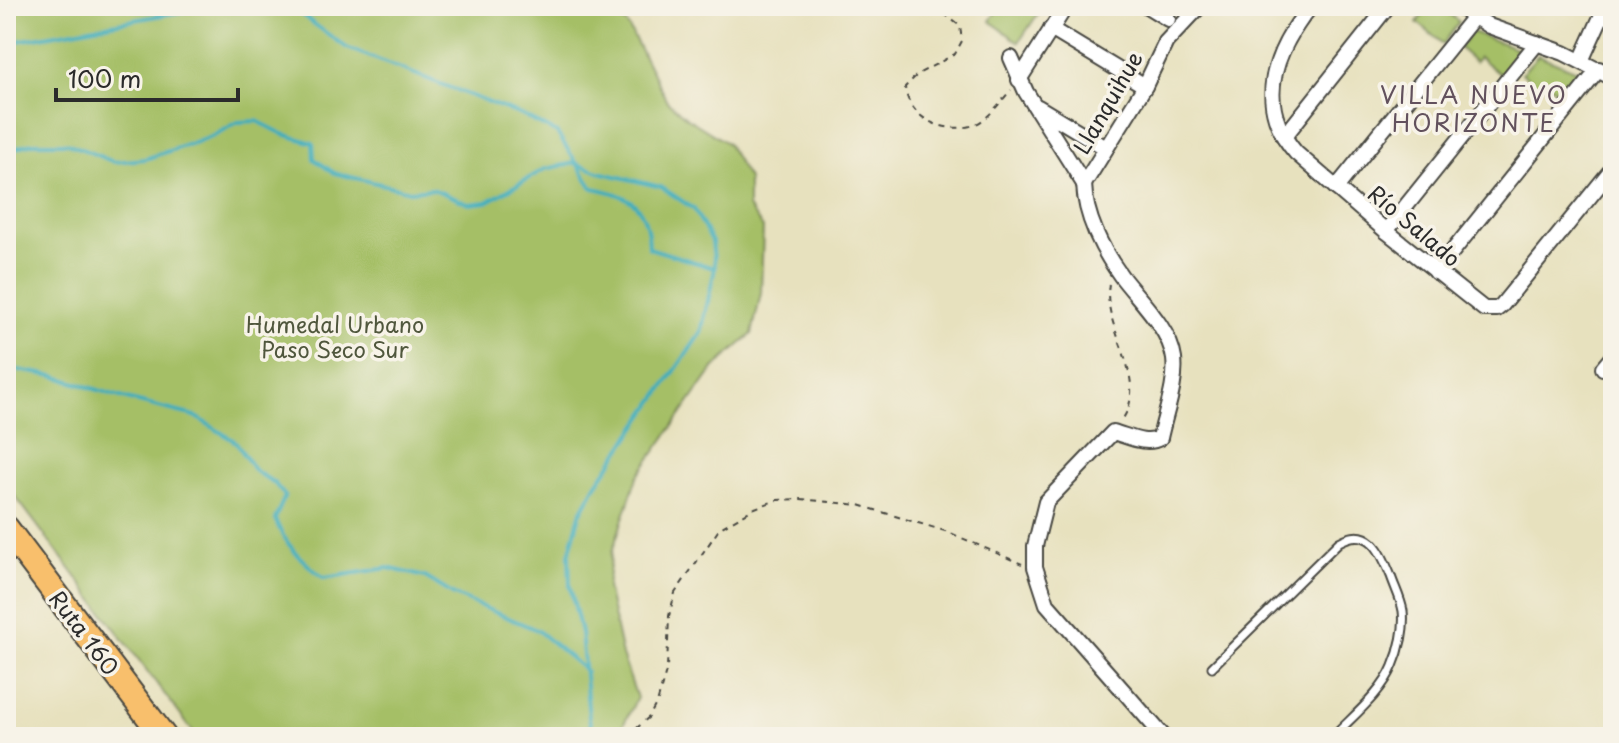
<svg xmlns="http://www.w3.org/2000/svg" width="1619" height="743" font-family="'Playpen Sans',sans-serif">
<rect width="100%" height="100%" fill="#f7f3e8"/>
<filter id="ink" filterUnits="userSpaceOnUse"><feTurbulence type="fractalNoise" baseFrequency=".0125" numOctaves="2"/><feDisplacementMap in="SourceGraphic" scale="16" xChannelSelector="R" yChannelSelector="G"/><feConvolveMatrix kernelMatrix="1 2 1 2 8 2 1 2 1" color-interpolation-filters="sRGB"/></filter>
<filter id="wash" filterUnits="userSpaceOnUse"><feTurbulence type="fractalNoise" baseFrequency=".006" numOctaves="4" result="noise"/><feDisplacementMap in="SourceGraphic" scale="32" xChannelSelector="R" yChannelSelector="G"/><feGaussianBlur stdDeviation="1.8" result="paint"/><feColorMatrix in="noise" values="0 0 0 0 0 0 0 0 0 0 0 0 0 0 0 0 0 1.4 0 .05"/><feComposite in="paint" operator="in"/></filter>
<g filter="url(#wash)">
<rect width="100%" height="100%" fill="#e7e1be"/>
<g fill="#a5bf66" stroke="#687548" stroke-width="2">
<polygon points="6,6 602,6 627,24 667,101 687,118 727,143 748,179 748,207 763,228 761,293 752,334 714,368 637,477 612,552 607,587 622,655 637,698 617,737 197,737 6,484"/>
<polygon points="1000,6 1043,6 1019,42 990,21"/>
<polygon points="1430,6 1440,6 1459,22 1443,44 1417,22"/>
<polygon points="1472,32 1521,50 1501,75 1479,57 1475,62 1459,48"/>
<polygon points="1538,55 1587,75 1567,100 1547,83 1540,89 1522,73"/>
</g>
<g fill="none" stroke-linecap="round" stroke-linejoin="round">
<g stroke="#3eadbc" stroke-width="4">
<path d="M295 6 299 13 347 48 521 115 557 133 593 188C632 195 648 206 649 248L714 268"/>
<polyline points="6,43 213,6"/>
<polyline points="6,151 32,143 67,143 114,162 145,159 211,137 238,122 257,121 283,134 313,143 314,159 334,173 410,191 433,189 469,204 487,202 545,169 575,163 599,172 661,187 694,209 712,242 715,268 701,333 596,485 580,514 569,554 570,586 581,633 589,718 593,737"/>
<path d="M6 368 54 376 130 400 195 416 236 442 254 470 274 483 285 496 275 519C285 545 302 561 324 578L388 568 425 577 454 595 537 630 586 671"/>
</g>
</g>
</g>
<g filter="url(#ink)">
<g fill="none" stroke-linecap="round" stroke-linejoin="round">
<g stroke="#474641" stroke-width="11">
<path id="service" d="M1212 667 1339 542C1370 524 1381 552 1391 576 1395 588 1401 599 1403 611 1405 628 1400 650 1393 666 1382 693 1353 716 1333 737"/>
</g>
<g stroke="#474641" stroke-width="18">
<g id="minor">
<polyline points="1147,6 1168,19"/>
<path d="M1311 6C1275 50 1253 103 1296 153L1386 231 1484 309H1497L1502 305 1613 168"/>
<polyline points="1458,6 1489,26 1564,53 1613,78"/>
<polyline points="1051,29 1145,86"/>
<polyline points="1011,58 1026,92 1084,184"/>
<polyline points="1581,61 1606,6"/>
<polyline points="1019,80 1066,6"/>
<polyline points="1038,107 1106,148"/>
<polyline points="1284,137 1388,6"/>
<path d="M1084 184C1085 216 1102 250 1121 276 1138 299 1170 328 1174 359 1177 384 1165 414 1160 438 1146 446 1128 436 1113 432L1046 502 1035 546V567L1047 604 1164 737"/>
<polyline points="1084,184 1145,86 1166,42 1200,6"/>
<polyline points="1336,188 1473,18"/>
<polyline points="1386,231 1537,43"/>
<polyline points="1436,272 1599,69"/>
<polyline points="1603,368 1613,356"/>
</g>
</g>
<g stroke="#474641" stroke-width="28">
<polyline id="motorway" points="6,528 164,737"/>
</g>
<g stroke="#474641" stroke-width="2" stroke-dasharray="6 6" stroke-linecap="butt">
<path d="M934 6 960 26 962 41 955 54 918 74 905 87C908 118 944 135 974 125 989 119 1000 102 1011 90"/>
<path d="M1109 284C1101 328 1151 378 1122 420"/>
<polyline points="627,737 649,717 658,700 667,668 669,616 675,593 720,528 755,508 777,500 801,499 859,505 948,532 1022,564"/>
</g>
<use href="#service" stroke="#fff" stroke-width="7"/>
<use href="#minor" stroke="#fff" stroke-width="14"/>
<use href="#motorway" stroke="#f8bf6c" stroke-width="24"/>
</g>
</g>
<g text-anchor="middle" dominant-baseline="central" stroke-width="7" stroke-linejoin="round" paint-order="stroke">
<g font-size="22" fill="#2b2b2b" stroke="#f7f3e8">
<text transform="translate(1107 102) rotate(-60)">Llanquihue</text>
<text transform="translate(1415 225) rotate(40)">Río Salado</text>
<text transform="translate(85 632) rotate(53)">Ruta 160</text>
</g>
<g font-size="22" fill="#50573d" stroke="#f7f3e8">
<text x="335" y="323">Humedal Urbano<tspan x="335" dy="25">Paso Seco Sur</tspan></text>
</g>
<g font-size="24" letter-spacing="2" fill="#62515d" stroke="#f7f3e8">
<text x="1474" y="94">VILLA NUEVO<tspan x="1474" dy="28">HORIZONTE</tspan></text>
</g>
</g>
<rect width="1619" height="743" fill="none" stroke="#f7f3e8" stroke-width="32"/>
<path d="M56 88v12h182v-12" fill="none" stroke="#2b2b2b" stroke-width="4"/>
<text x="68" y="88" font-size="24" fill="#2b2b2b" stroke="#f7f3e8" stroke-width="6" paint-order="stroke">100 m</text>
</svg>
